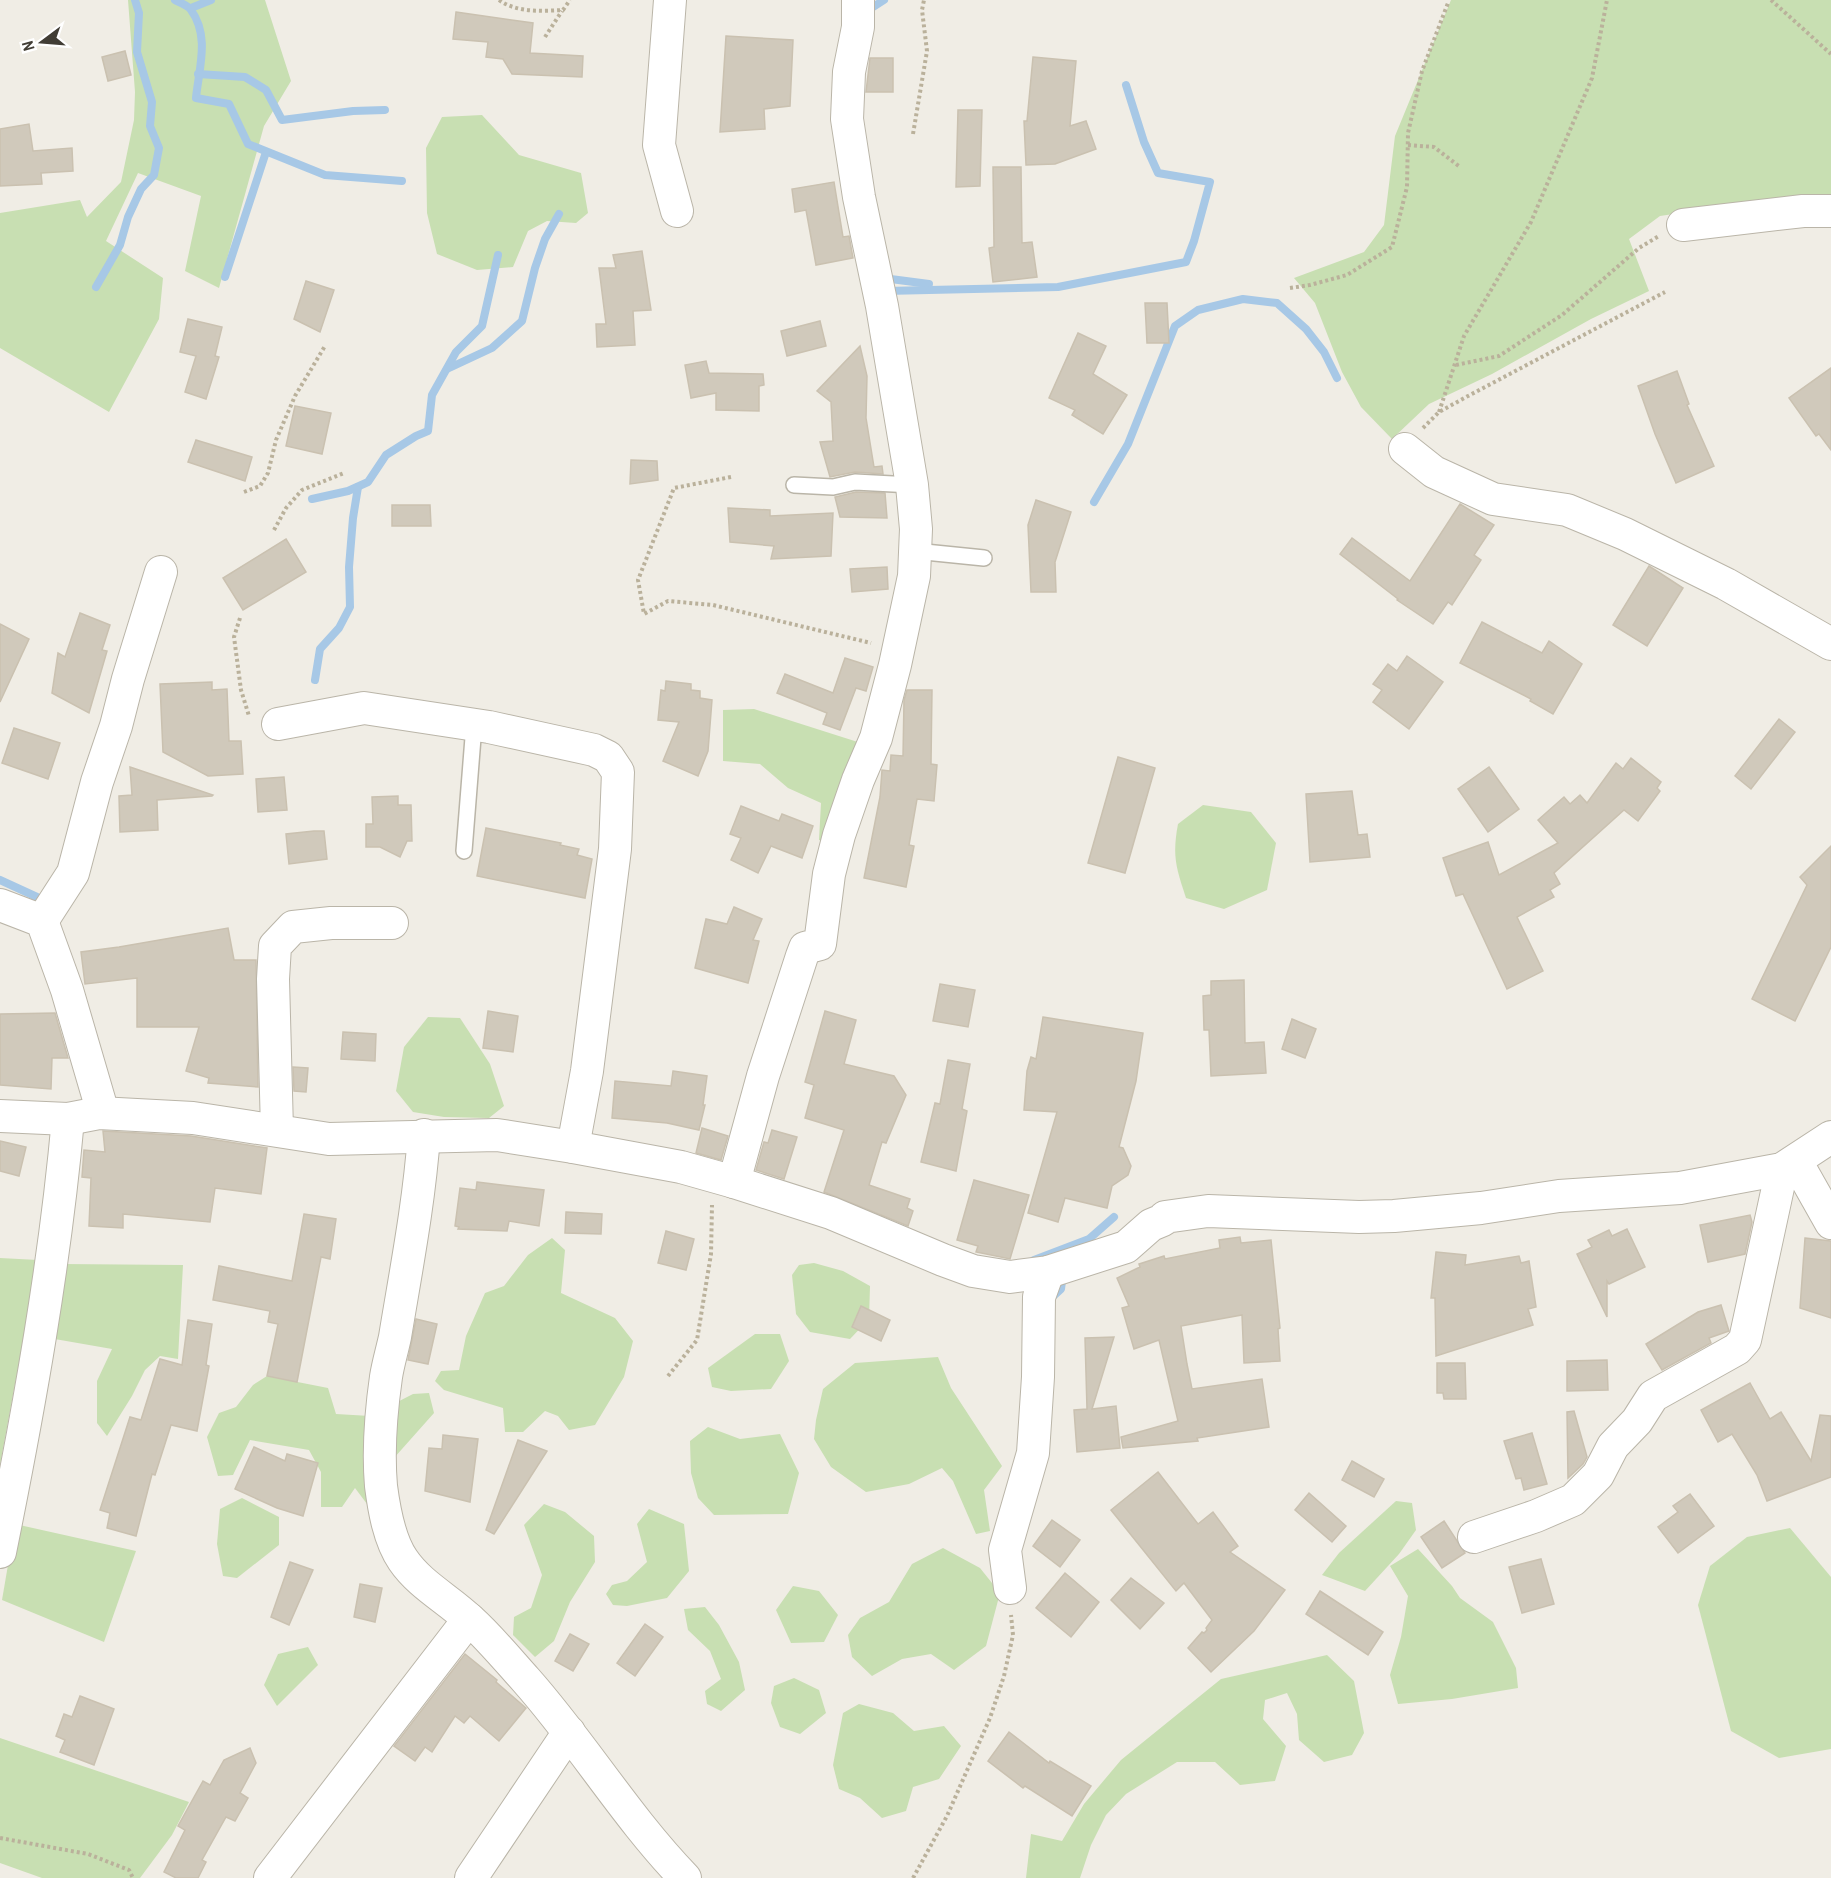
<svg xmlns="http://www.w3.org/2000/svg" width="1831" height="1878" font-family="'Archivo Narrow',sans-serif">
<rect width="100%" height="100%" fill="#f0ede5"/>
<g fill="#c8dfb2">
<polygon points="128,0 265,0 291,81 264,126 219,288 185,271 201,196 138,173 106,241 163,278 159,319 109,412 0,348 0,213 80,200 87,217 121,182 134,120 135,92"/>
<polygon points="1451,0 1831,0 1831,200 1727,206 1660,216 1629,239 1649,291 1591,319 1492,374 1429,404 1392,439 1361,407 1342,372 1315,303 1294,278 1364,252 1384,225 1395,136"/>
<polygon points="482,115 519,155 581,173 588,213 576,223 547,221 528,231 513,267 477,270 437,254 427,213 426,148 442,117"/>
<polygon points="754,709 864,744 835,846 819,840 821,803 788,788 760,764 723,761 723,710"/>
<path d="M1203 805 1251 812 1276 843 1267 890 1224 909 1186 898C1176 868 1172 856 1178 824Z"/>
<polygon points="428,1017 460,1018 490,1064 504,1106 489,1118 444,1117 413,1112 396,1091 404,1047"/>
<polygon points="552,1238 565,1250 561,1293 615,1318 633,1341 624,1377 595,1425 569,1430 558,1416 545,1411 523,1432 505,1432 503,1408 444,1390 435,1381 441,1371 459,1370 466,1336 485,1293 504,1286 528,1255"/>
<polygon points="0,1258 38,1260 0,1465"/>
<polygon points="814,1263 843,1271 870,1286 869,1319 850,1339 810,1332 796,1314 792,1275 799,1265"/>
<polygon points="61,1264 183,1265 178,1359 160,1356 145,1370 132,1396 107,1436 97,1423 97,1381 112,1349 49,1338"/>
<polygon points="755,1334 780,1334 789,1361 771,1389 731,1391 712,1387 708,1368"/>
<polygon points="938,1357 951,1388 1002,1466 984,1490 990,1531 976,1534 953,1481 942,1468 909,1484 866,1492 831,1467 814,1439 816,1420 823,1389 855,1363"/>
<polygon points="267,1376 328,1388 336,1414 370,1416 413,1394 429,1393 434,1413 394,1458 373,1512 355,1488 342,1507 321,1507 321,1472 309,1450 250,1440 233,1475 218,1476 207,1437 219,1413 236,1407 253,1385"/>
<polygon points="708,1427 740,1439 780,1434 799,1473 788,1514 714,1515 698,1498 691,1473 690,1441"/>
<polygon points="242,1498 279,1517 279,1545 237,1578 223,1576 217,1544 220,1509"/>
<polygon points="1396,1501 1412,1503 1416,1530 1399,1554 1365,1591 1322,1575 1339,1553"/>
<polygon points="544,1504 565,1512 594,1536 595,1562 570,1602 554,1641 535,1657 513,1635 514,1617 531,1608 542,1575 524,1525"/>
<polygon points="649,1509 684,1524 689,1571 667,1598 627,1606 613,1605 606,1594 612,1585 627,1581 647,1562 637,1524"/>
<polygon points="15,1524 136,1551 104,1642 2,1600"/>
<polygon points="1790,1528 1831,1577 1831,1749 1779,1758 1731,1731 1698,1605 1710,1566 1747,1537"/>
<polygon points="943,1548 980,1568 1000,1593 986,1646 954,1670 931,1654 902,1659 872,1676 852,1657 848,1635 860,1618 889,1602 912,1564"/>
<polygon points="1418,1549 1452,1586 1460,1598 1493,1622 1516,1668 1518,1688 1452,1699 1398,1704 1390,1675 1401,1637 1408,1596 1390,1566"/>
<polygon points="793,1586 819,1591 838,1615 824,1642 791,1643 776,1610"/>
<polygon points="705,1607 719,1625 739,1662 745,1690 721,1711 707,1704 705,1691 721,1679 710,1651 688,1630 684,1609"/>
<polygon points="308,1647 318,1665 277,1706 264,1685 278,1654"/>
<polygon points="1327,1655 1354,1681 1364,1733 1352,1755 1324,1762 1299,1740 1297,1714 1287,1693 1265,1700 1263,1719 1286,1746 1275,1781 1240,1785 1215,1762 1177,1762 1126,1794 1106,1815 1091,1845 1080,1878 1026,1878 1031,1834 1062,1841 1084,1804 1121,1760 1221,1679"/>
<polygon points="794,1678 819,1690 826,1713 800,1734 780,1727 771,1703 774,1686"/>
<polygon points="859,1704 893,1713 914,1731 944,1726 961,1746 939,1779 913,1787 906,1811 882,1818 860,1798 839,1789 833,1765 843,1713"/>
<polygon points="0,1738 189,1802 172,1835 140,1878 42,1878 0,1863"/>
</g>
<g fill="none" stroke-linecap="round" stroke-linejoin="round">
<g stroke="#a7c8e6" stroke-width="8">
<path d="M175 0C180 3 188 5 191 10 210 36 199 68 196 98L229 104 248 144 325 175 402 181"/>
<polyline points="191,8 211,0"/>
<polyline points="867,11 884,0"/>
<polyline points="198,74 245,77 266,90 282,120 353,111 385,110"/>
<polyline points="225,277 266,152"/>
<polyline points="883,278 929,284"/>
<polyline points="96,287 120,245 128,217 141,189 154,175 159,148 150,126 152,102 137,52 139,13 135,0"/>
<polyline points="885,291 1058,287 1186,262 1194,241 1210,182 1158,173 1144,142 1126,85"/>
<polyline points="447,369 492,348 522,321 535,268 545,239 559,214"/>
<polyline points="312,499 348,491 368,482 386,455 416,436 428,431 432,395 456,352 482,326 498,255"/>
<polyline points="1094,502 1128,444 1175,326 1198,310 1243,299 1277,303 1306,329 1324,352 1337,378"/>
<polyline points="315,680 320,649 339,628 350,607 349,567 353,518 358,487"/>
<polyline points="0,880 37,897"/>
<polyline points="1034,1260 1089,1239 1114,1217"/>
<polyline points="1049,1300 1061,1289 1063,1273"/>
</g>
</g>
<g fill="#d0c9bb" stroke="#cac1b0" stroke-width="1.5">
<polygon points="456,12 533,23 530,53 583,56 582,77 512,74 503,59 486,57 488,42 453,39"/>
<polygon points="726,36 793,40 790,106 764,109 765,129 720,132"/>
<polygon points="125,51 131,75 108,81 102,57"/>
<polygon points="1033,57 1076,61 1070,126 1086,121 1096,149 1055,164 1026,165 1024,121 1027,121"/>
<polygon points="870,58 893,58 893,92 866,92"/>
<polygon points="958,110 982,110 980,186 956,187"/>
<polygon points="29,124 33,151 72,148 73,171 41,173 42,184 0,186 0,129"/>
<polygon points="993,167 1021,167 1022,243 1032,242 1037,277 993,282 989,248 994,247"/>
<polygon points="834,182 843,237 849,236 853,258 816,265 806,210 795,212 792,189"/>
<polygon points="642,251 651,310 633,311 635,345 597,347 596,324 606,324 599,268 616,268 613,255"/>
<polygon points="306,281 334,290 320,332 294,319"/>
<polygon points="1145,303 1167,303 1169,343 1147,343"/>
<polygon points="188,319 222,327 215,356 219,357 206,399 185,392 196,356 180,352"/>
<polygon points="820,321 826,346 787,356 781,331"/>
<polygon points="1078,333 1106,346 1093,374 1127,395 1103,434 1072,415 1075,410 1049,398"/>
<polygon points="860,346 867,376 866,418 874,467 882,466 883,474 855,472 830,477 820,442 833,441 831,402 817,391"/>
<polygon points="706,361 709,373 763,374 764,385 759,386 759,411 716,410 716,393 691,398 685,365"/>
<polygon points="1831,368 1831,450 1819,434 1816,436 1789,398"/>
<polygon points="1677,371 1689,404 1687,405 1714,466 1676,483 1655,434 1638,386"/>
<polygon points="295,406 331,413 322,454 286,446"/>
<polygon points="196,440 252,457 245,481 188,462"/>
<polygon points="631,460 657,461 658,480 630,484"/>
<polygon points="856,492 885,493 887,518 840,517 835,497"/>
<polygon points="1036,500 1071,512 1055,562 1056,592 1031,592 1028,525"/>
<polygon points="1460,504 1494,525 1474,555 1481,560 1452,605 1448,602 1433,624 1397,600 1398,599 1340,554 1352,538 1410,581"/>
<polygon points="392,505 430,505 431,526 392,526"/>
<polygon points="728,508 770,510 770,516 833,513 831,556 771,559 774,546 730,542"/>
<polygon points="286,539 306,572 243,610 223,578"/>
<polygon points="1649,566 1683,588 1647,646 1613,625"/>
<polygon points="887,567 888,589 852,592 850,569"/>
<polygon points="80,613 110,625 102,650 107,651 89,713 52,693 58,653 65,657"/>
<polygon points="1482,622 1542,653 1549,641 1582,664 1553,714 1530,701 1531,699 1460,663"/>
<polygon points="0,624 29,639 0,702"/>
<polygon points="1407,656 1443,682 1409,729 1373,702 1382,690 1373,684 1388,664 1397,671"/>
<polygon points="845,658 873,667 866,691 856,688 840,730 823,724 827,713 777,693 785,674 833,693"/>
<polygon points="666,681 691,684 691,690 700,691 700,698 712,700 708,751 698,776 663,761 679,722 658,720 661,690 665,691"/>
<polygon points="212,682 212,690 227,689 229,741 241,741 243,774 208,776 163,752 160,684"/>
<polygon points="907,690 932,690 931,764 937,765 934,801 917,799 909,845 914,846 906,887 864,878 880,797 882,770 890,771 891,755 903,756 904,700"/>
<polygon points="1779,719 1795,732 1751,789 1735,776"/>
<polygon points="14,728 60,743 48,779 2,763"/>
<polygon points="1118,757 1155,768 1125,873 1088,863"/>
<polygon points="1631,758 1661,782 1657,788 1660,791 1638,821 1624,810 1554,873 1560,884 1550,890 1554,897 1517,917 1543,971 1507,989 1463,894 1456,896 1443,858 1488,842 1499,875 1558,843 1538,820 1564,797 1570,804 1580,795 1587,803 1616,763 1623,769"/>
<polygon points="130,767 213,795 212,796 157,800 158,830 120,832 119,796 132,795"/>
<polygon points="1489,767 1519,809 1488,832 1458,789"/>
<polygon points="284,777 287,810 258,812 256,779"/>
<polygon points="1352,791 1358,835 1367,834 1370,857 1310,862 1306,794"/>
<polygon points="398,796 398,805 411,805 412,841 407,841 400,857 380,847 366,847 366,824 373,824 372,797"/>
<polygon points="741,806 779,821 782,814 813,826 802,858 771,846 758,873 731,860 741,838 730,834"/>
<polygon points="486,828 561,843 560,845 579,849 577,855 592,859 585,898 477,876"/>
<polygon points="314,831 324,831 327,859 289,864 286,834"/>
<polygon points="1831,846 1831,947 1795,1021 1752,999 1807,885 1800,877"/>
<polygon points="734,907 762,919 753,940 759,941 748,983 695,968 706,919 727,924"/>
<polygon points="228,928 234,960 256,960 258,1087 208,1083 209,1078 186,1071 199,1027 137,1027 137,978 85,984 81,952 119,947"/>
<polygon points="1244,980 1245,1043 1264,1042 1266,1073 1211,1076 1209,1030 1204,1030 1203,996 1211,995 1211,981"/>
<polygon points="940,984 975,990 968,1027 933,1021"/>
<polygon points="488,1011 518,1016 513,1052 483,1048"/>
<polygon points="825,1011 856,1020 844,1064 894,1076 906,1095 886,1143 882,1142 869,1185 910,1199 907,1208 913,1211 908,1226 824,1192 844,1130 805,1118 814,1085 805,1082"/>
<polygon points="55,1013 68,1058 52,1058 51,1089 0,1085 0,1014"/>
<polygon points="1043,1017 1143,1033 1136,1081 1119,1147 1123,1148 1131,1166 1128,1175 1112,1186 1107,1208 1065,1198 1058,1222 1028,1213 1057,1112 1024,1110 1027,1071 1031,1057 1036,1059"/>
<polygon points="1292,1019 1316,1029 1305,1058 1282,1049"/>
<polygon points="343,1032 376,1034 375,1061 341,1059"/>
<polygon points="948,1060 970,1064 962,1109 967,1111 956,1171 921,1162 935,1103 940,1104"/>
<polygon points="293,1067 308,1068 306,1092 294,1091"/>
<polygon points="673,1071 707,1076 703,1105 705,1105 699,1130 667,1123 612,1118 615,1081 671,1086"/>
<polygon points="702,1128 728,1136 721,1160 696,1153"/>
<polygon points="772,1130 797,1137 784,1179 756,1170 764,1142 768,1143"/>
<polygon points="103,1131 191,1136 267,1148 261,1194 215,1188 210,1222 123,1214 123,1228 89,1226 91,1178 82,1177 84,1150 105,1152"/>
<polygon points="0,1141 26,1147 19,1176 0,1171"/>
<polygon points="974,1180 1029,1195 1010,1259 976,1252 978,1246 957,1240"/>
<polygon points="477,1182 544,1190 539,1226 509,1221 507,1231 458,1229 459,1227 455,1226 460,1188 476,1190"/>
<polygon points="566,1212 602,1214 601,1234 565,1233"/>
<polygon points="304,1214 336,1219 330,1259 321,1257 297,1382 267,1376 278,1324 268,1322 270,1311 213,1300 219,1266 292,1281"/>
<polygon points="1750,1215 1752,1222 1745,1254 1708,1262 1700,1225"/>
<polygon points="1627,1229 1645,1267 1609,1284 1607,1281 1607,1317 1577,1254 1592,1247 1588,1240 1609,1230 1612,1236"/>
<polygon points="666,1231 694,1239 686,1270 658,1263"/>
<polygon points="1240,1237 1241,1243 1271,1240 1280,1328 1278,1329 1280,1361 1244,1363 1242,1315 1181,1326 1187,1364 1192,1389 1262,1379 1269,1427 1197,1438 1198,1441 1123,1448 1121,1437 1178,1421 1159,1340 1134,1349 1122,1308 1129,1306 1117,1278 1140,1267 1139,1264 1164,1256 1165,1259 1220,1248 1219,1240"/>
<polygon points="1805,1238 1831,1241 1831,1318 1800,1308"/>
<polygon points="1436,1252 1466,1255 1465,1265 1519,1256 1521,1263 1529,1261 1536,1307 1528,1309 1533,1325 1436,1356 1435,1298 1431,1298"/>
<polygon points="1721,1305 1729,1331 1709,1338 1711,1343 1662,1370 1646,1344 1698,1312"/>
<polygon points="861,1306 890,1320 881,1341 852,1327"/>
<polygon points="416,1319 437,1324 428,1364 408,1360"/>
<polygon points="188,1320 212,1324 206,1365 209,1366 197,1431 171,1425 155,1475 152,1474 136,1536 107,1528 110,1513 100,1510 130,1417 141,1420 160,1359 182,1365"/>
<polygon points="1114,1337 1092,1409 1116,1406 1120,1448 1077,1452 1074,1410 1087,1409 1085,1338"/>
<polygon points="1607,1360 1608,1390 1567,1391 1567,1361"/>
<polygon points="1437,1363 1465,1363 1466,1399 1444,1399 1443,1393 1437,1393"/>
<polygon points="1750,1383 1770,1419 1781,1412 1811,1461 1820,1415 1831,1416 1831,1477 1767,1501 1757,1475 1732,1434 1718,1442 1701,1410"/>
<polygon points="1574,1411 1587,1457 1583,1464 1568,1478 1567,1412"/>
<polygon points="1532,1433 1547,1484 1524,1490 1521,1478 1516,1479 1504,1441"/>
<polygon points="443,1435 478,1439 470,1502 425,1491 429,1448 442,1449"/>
<polygon points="518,1440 547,1451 494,1534 486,1530"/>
<polygon points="254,1447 285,1461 287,1454 318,1463 303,1516 277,1508 235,1489"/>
<polygon points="1352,1461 1384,1479 1374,1497 1342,1480"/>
<polygon points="1158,1472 1198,1524 1213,1512 1238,1546 1230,1552 1285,1590 1254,1631 1211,1672 1188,1648 1202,1632 1204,1633 1207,1630 1206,1628 1212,1620 1184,1583 1176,1591 1111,1510"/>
<polygon points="1309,1493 1346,1526 1332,1542 1295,1510"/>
<polygon points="1690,1494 1714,1526 1678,1553 1658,1527 1678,1512 1673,1506"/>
<polygon points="1052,1520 1080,1540 1060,1567 1033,1546"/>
<polygon points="1444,1521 1465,1553 1442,1568 1421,1537"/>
<polygon points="1541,1559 1554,1604 1522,1613 1509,1567"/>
<polygon points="290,1562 313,1570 289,1625 271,1617"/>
<polygon points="1065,1573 1099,1602 1071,1637 1036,1608"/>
<polygon points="1131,1578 1164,1603 1140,1629 1111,1600"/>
<polygon points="360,1584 382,1588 375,1622 354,1617"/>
<polygon points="1320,1591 1383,1632 1368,1655 1306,1614"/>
<polygon points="645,1624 663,1637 635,1676 617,1663"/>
<polygon points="570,1634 589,1644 573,1671 555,1661"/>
<polygon points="465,1654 497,1680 496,1682 526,1708 499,1741 470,1716 464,1723 455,1716 432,1752 425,1747 415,1761 394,1746"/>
<polygon points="80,1696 114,1709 94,1765 60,1752 65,1740 56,1736 64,1714 72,1717"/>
<polygon points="1009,1732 1049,1763 1050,1761 1091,1786 1072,1816 1025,1786 1023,1788 988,1761"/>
<polygon points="250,1748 256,1763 240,1793 248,1798 235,1821 226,1817 202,1860 206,1862 198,1878 176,1878 164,1872 185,1830 178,1826 203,1781 210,1785 224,1760"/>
</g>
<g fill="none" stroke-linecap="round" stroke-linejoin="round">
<g stroke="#bab5a8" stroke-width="18">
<g id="lane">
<polyline points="794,485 833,487 855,482 912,485"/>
<polyline points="915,551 984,558"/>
<polyline points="464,851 474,725"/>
</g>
</g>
<g stroke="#bab5a8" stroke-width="34">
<g id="street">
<polyline points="670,0 659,145 677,211"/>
<polyline points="1683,225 1803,211 1831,211"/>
<polyline points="1405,449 1434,472 1493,499 1567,510 1625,534 1726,584 1831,644"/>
<polyline points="278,724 364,708 489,727 594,750 608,757 618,772 615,849 587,1071 573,1147"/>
<polyline points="0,905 42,921 67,990 103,1113"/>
<polyline points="42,921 73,873 97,782 116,726 128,679 161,572"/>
<polyline points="0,1116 68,1119 99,1113 193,1118 329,1139 497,1135 573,1147 681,1167 734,1182 831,1213 943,1260 973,1271 1010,1277 1048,1272 1126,1247 1151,1225 1163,1220 1165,1217 1208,1211 1359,1217 1394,1216 1481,1208 1559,1196 1680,1188 1782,1169 1831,1137"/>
<polyline points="277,1130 273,979 275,946 293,927 331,923 392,923"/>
<path d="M424 1135C419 1204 406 1270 395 1337 392 1351 388 1364 386 1377 381 1412 378 1451 381 1486 384 1509 389 1540 403 1560 420 1585 448 1599 470 1620 490 1638 508 1660 526 1680 582 1743 626 1817 685 1878"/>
<polyline points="1796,1161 1831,1223"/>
<polyline points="734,1182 763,1076 802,956 805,948 820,944 829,874 839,835 858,780 876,738 895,665 914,576 916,529 912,485 882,306 859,197 847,119 849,72 858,27 858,0"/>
<polyline points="1474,1537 1536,1516 1573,1500 1598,1475 1613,1446 1637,1421 1653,1396 1737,1349 1745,1340 1782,1169"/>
<path d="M0 1552C29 1409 55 1264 68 1119"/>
<polyline points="1010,1588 1005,1550 1033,1453 1038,1377 1039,1297 1048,1272"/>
<polyline points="270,1878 469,1619"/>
<polyline points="471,1878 569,1732"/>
</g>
</g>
<g stroke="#bab19b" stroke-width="4" stroke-dasharray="3 3" stroke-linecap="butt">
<path d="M499 0C517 13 542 11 563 10L570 0"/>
<polyline points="1771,0 1831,54"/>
<polyline points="545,37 562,11"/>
<polyline points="913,134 927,51 922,10 924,0"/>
<polyline points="1408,145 1434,147 1460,167"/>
<polyline points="1290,288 1310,285 1347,275 1392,247 1407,187 1408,133 1422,71 1448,3"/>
<polyline points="1456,365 1499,356 1562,315 1639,248 1659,236"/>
<polyline points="1439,412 1464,336 1531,222 1592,78 1607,0"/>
<polyline points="1423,428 1439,412 1468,396 1665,292"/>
<polyline points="731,477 674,488 638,580 644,614 668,601 713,605 871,643"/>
<polyline points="244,492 260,486 268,473 276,440 295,396 325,346"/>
<polyline points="274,530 286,508 302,490 344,473"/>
<polyline points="240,618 234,637 241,690 249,716"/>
<polyline points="668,1376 697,1340 711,1254 712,1205"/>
<polyline points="0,1838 88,1854 129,1870 133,1878"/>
<polyline points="913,1878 947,1816 990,1718 1004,1676 1013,1635 1011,1615"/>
</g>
<use href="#lane" stroke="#fff" stroke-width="15"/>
<use href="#street" stroke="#fff" stroke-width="32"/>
</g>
<g transform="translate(42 42) rotate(254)" stroke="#ffffff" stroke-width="4.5" paint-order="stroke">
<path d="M0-4.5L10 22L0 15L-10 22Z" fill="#413d35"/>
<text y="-9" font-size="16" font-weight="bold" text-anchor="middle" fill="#413d35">N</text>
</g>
</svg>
